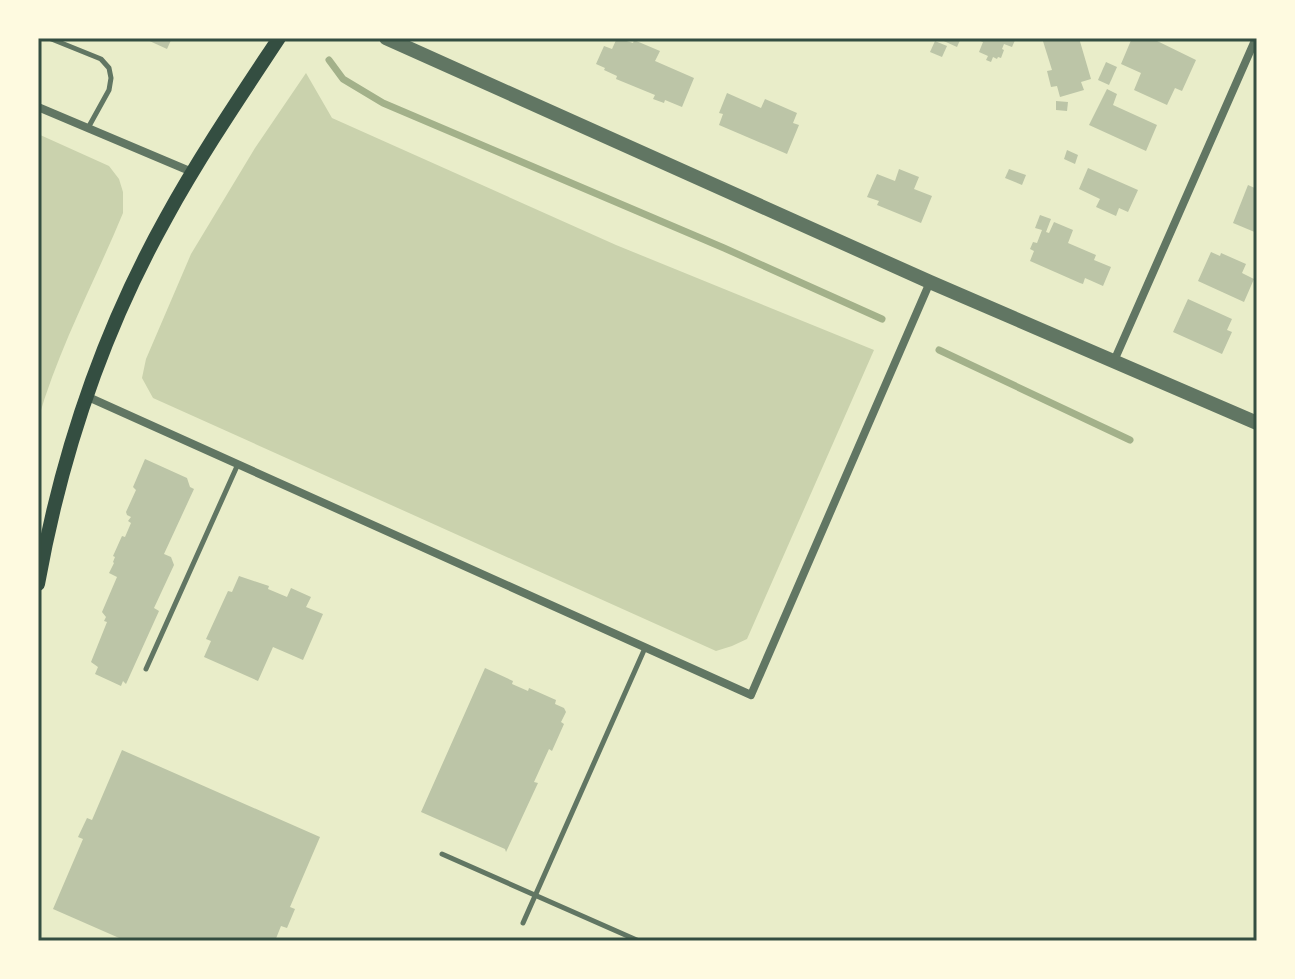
<svg xmlns="http://www.w3.org/2000/svg" width="1295" height="979" font-family="Poppins,sans-serif">
<rect width="100%" height="100%" fill="#e9edc9"/>
<g fill="#cad2ad">
<polygon points="306,73 332,118 616,245 874,350 747,639 732,646 716,651 153,398 142,378 146,359 191,254 255,148"/>
<path d="M38 134 109 166 119 179 123 192V213C94 283 59 347 38 420Z"/>
</g>
<g fill="none" stroke-linecap="round" stroke-linejoin="round">
<g stroke="#a3b18a" stroke-width="7">
<polyline points="329,60 343,79 383,103 724,248 882,319"/>
<polyline points="939,350 1130,440"/>
</g>
</g>
<g fill="#bcc5a7">
<polygon points="143,38 172,38 167,49"/>
<polygon points="617,38 633,43 634,40 660,51 655,61 694,78 682,107 665,100 664,103 653,99 655,95 616,79 617,76 604,70 605,68 596,64 604,46 612,49"/>
<polygon points="937,38 961,38 957,47"/>
<polygon points="973,38 1016,38 1012,47 1004,44 1002,49 1004,50 1001,58 998,57 997,59 993,57 991,62 986,60 988,56 979,52 983,42"/>
<polygon points="1042,38 1079,38 1091,79 1081,82 1084,90 1060,97 1057,86 1051,87 1047,71 1052,70"/>
<polygon points="1132,38 1151,38 1196,60 1182,91 1175,88 1167,105 1134,90 1141,73 1121,64"/>
<polygon points="935,41 947,46 942,57 930,52"/>
<polygon points="1106,62 1117,67 1109,85 1098,80"/>
<polygon points="1107,89 1117,94 1113,105 1157,125 1146,151 1089,125"/>
<polygon points="727,93 761,108 765,99 797,113 793,123 799,125 787,154 719,125 723,114 719,113"/>
<polygon points="1056,101 1068,102 1067,111 1056,110"/>
<polygon points="1067,150 1078,155 1075,164 1064,159"/>
<polygon points="1088,168 1138,190 1128,212 1119,208 1116,216 1096,207 1100,199 1079,189"/>
<polygon points="899,169 919,177 914,189 932,196 921,223 877,205 879,201 867,197 877,174 895,181"/>
<polygon points="1009,169 1026,175 1022,185 1005,178"/>
<polygon points="1248,185 1257,189 1257,233 1233,223"/>
<polygon points="1040,215 1051,219 1046,232 1049,233 1054,222 1073,230 1068,243 1096,255 1094,260 1111,267 1103,286 1085,278 1083,284 1080,283 1030,261 1034,251 1030,249 1033,242 1037,243 1042,230 1035,228"/>
<polygon points="1211,252 1220,256 1221,253 1246,264 1242,273 1254,279 1244,302 1198,281"/>
<polygon points="1188,299 1232,319 1227,330 1232,332 1222,354 1173,332"/>
<polygon points="145,459 187,478 190,487 194,489 164,554 171,557 174,565 154,608 159,611 126,684 123,681 121,686 95,674 98,667 91,662 107,622 104,621 106,617 102,612 117,577 109,573 114,563 113,562 115,557 113,556 122,536 125,537 131,523 128,521 131,517 127,515 126,512 136,490 133,487"/>
<polygon points="239,576 269,586 268,589 287,597 291,588 311,597 306,607 323,614 303,660 273,647 258,681 204,657 211,641 206,639 228,591 232,592"/>
<polygon points="485,668 513,681 512,684 528,691 529,688 556,700 555,704 564,708 566,712 561,722 564,724 552,751 549,749 534,782 538,783 506,852 505,849 421,812"/>
<polygon points="122,750 320,837 290,907 295,909 287,928 281,926 275,941 126,941 53,909 83,839 78,837 87,818 92,820"/>
</g>
<g fill="none" stroke-linecap="round" stroke-linejoin="round">
<g stroke="#617663" stroke-width="5">
<polyline points="49,38 101,59 109,68 111,78 109,90 88,128"/>
<polyline points="146,669 238,464"/>
<polyline points="442,854 639,941"/>
<polyline points="523,923 645,648"/>
</g>
<g stroke="#617663" stroke-width="8">
<polyline points="38,107 192,172"/>
<polyline points="1114,361 1256,38"/>
<polyline points="86,396 751,695 930,282"/>
</g>
<polyline stroke="#617663" stroke-width="14" points="386,38 930,282 1257,423"/>
<path stroke="#344e41" stroke-width="14" d="M38 584C61 456 103 331 166 218 200 156 240 97 279 38"/>
</g>
<rect width="1295" height="979" fill="none" stroke="#fefae0" stroke-width="80"/>
<rect x="40" y="40" width="1215" height="899" fill="none" stroke="#344e41" stroke-width="3"/>
</svg>
